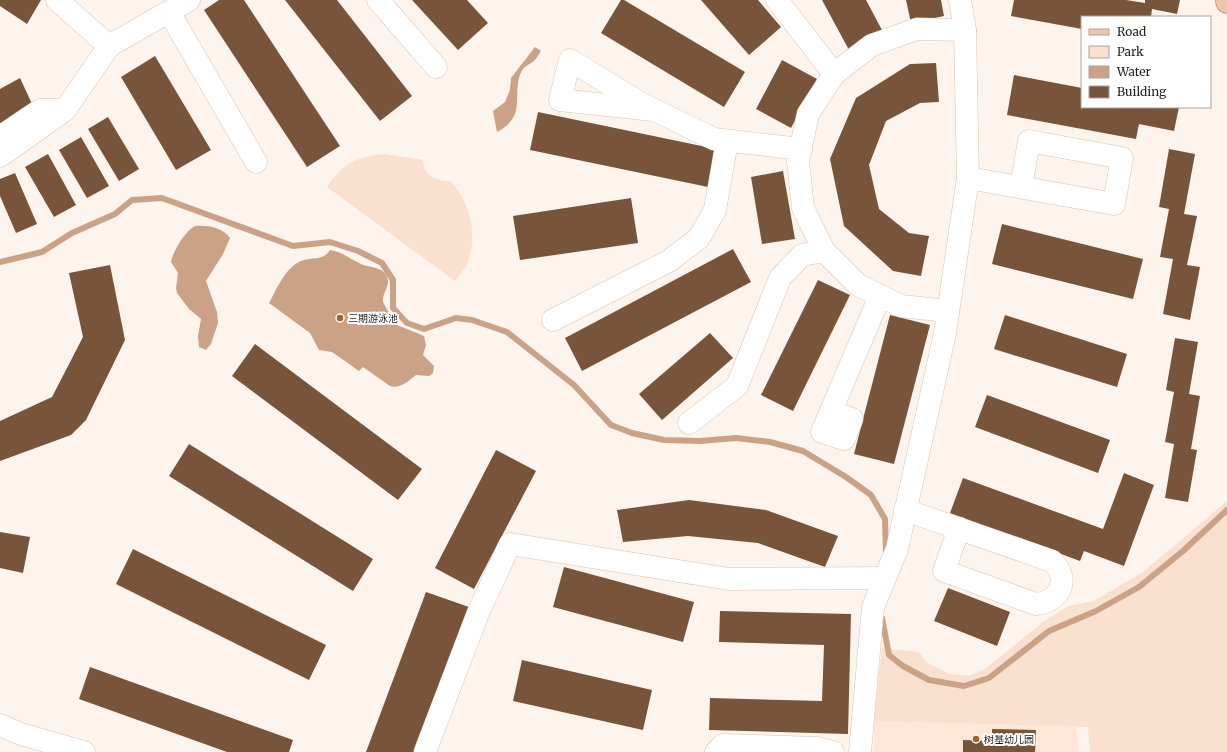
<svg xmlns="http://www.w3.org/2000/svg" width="1227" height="752" font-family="Merriweather,'Noto Sans SC',serif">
<rect width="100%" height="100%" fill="#fdf4ed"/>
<polygon fill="#ffe6d6" points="874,721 1076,727 1079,752 874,752"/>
<g fill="#f9e0cf">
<path d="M385 154 423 160C423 175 436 181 450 181 471 202 479 238 466 266 463 271 458 276 455 281L327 187C343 163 358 156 385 154Z"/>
<polygon points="1227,501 1227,752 1090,752 1088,727 874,721 882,648 919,652 926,662 949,674 969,676 985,669 1043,622 1069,606 1094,601 1143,572"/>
</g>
<g fill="#cba286">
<path d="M535 47 541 51C539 54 537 58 534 61 530 64 525 66 522 70 510 94 529 115 497 132L493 111 505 102 510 90 511 78Z"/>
<path d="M195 226C207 225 222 227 230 238L223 254 206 281 217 312 218 323 211 344 206 350 199 347 198 336 201 319 189 309 177 293 176 288 178 273 171 262C173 251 185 231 195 226Z"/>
<path d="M330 250C343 252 350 259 361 264 369 268 387 266 388 281 388 288 382 295 383 302L391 317 392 323 424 336 426 345 423 355 434 366 433 373 429 376 416 375C408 381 401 389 390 386L363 367 359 371 332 352 319 350 310 333 269 303C276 290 284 271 297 263 309 255 322 263 330 250Z"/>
</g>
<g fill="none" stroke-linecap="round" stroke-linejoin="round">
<g stroke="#cba286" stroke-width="6">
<polyline points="0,262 42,252 72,233 115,214 132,200 162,198 293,246 330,242 358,251 382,263 393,280 393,308 407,323 424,329 456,318 472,320 507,332 574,385 611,425 632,433 664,440 700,441 736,438 770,442 803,451 846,477 871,495 885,519 886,553"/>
<polyline points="882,618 889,655 903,666 929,680 964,686 989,678 1049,631 1096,611 1139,587 1183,551 1227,510"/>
</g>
</g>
<g fill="#78543a">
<polygon points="0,0 41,0 27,24 0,6"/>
<polygon points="219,0 244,0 340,146 307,167 204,10"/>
<polygon points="285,0 337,0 412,96 380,121"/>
<polygon points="412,0 467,0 488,23 458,50"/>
<polygon points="621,0 624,0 745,72 724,107 601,33"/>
<polygon points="701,0 758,0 781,27 749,55"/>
<polygon points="822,0 866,0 883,32 849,50"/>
<polygon points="906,0 941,0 944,16 911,23"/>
<polygon points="1014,0 1126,0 1145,3 1145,0 1180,0 1177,14 1152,9 1151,17 1082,17 1082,29 1011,16"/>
<polygon points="155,56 211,150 176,170 121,77"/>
<polygon points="782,60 817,79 791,128 756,109"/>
<polygon points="936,63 939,102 920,103 886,121 869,165 879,209 909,233 929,236 921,276 893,271 844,226 830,159 856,98 910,64"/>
<polygon points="1014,75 1082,88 1082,107 1179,107 1174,131 1139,124 1136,139 1007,115"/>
<polygon points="20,78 33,106 0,124 0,89"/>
<polygon points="538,112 716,149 708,187 530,150"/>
<polygon points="108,117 139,169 119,181 88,129"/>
<polygon points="81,137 109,186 87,198 59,150"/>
<polygon points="1169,149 1195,154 1184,214 1197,216 1187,265 1200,267 1190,320 1163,314 1173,259 1160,257 1169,209 1159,207"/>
<polygon points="48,154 76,205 54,217 25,167"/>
<polygon points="783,171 795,239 762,244 751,177"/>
<polygon points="15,173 37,224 16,233 0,196 0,179"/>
<polygon points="631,198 638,243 520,260 513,216"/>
<polygon points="1002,224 1143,259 1133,299 992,264"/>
<polygon points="733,249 751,282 582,371 565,338"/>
<polygon points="110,265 125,340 86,420 71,435 0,461 0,421 52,397 83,337 69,273"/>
<polygon points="818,280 850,295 793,411 761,395"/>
<polygon points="890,315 930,325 894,464 854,454"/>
<polygon points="1005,315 1127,354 1117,387 994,349"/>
<polygon points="710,333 733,358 662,420 639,394"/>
<polygon points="1175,338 1198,342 1189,394 1200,396 1191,449 1197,450 1188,502 1165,498 1174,444 1165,442 1174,392 1166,390"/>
<polygon points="255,344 422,469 398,500 232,376"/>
<polygon points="987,395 1110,440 1098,473 975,427"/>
<polygon points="189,444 373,559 353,591 169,476"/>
<polygon points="496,450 536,471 474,589 435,568"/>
<polygon points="1124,473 1154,485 1124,566 1084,551 1080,561 950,513 963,478 1103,529"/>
<polygon points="689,500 766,510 838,536 825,567 758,543 688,536 623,542 617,510"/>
<polygon points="0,532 30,537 23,573 0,568"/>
<polygon points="133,549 326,645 309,680 116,584"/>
<polygon points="564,567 694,602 683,642 553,607"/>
<polygon points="948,588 1010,612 997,646 934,621"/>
<polygon points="426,592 469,607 414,752 366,752"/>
<polygon points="720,611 851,614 848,734 709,730 710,698 822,701 824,645 719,642"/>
<polygon points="522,660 652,690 643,730 513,701"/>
<polygon points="90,667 293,740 289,752 227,752 79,699"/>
<polygon points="992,729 1036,730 1035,752 963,752 963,740 992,741"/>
</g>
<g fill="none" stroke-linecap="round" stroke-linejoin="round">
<g stroke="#dac3b4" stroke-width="23">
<g id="minor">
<polyline points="57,0 109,46 189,0"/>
<polyline points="378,0 436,67"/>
<polyline points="777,0 834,74"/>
<polyline points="169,12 256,162"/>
<polyline points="653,110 560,100 570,60 642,104 714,139 801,149"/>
<polyline points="0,137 40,110 64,110"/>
<polyline points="0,156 65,110 109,46"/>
<polyline points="968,178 1114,204 1122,158 1029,141 1021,187"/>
<polyline points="948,311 901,306 858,285 824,251 803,208 798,161 808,114 834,74 872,45 917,29 965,30"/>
<polyline points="553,320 669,261 699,238 715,210 727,141"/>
<polyline points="831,412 852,419 844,439 822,432 880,296"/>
<polyline points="689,423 737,386 780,278 802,255 824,251"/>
<path d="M905 510 1052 561C1071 579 1060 602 1036 604L944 571 959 528"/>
<polyline points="0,725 21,734 84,752"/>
<polyline points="425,752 478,613 510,544 729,579 885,578"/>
<polyline points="716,752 723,745 817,748 833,752"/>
<polyline points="860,752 873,607 897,549 945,333 968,178 965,30 960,0"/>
</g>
</g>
<g stroke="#a1714e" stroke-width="23">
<polyline id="major" points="1227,0 1227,2"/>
</g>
<use href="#minor" stroke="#fff" stroke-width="22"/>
<use href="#major" stroke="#efc5a7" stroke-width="22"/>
</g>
<g fill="#a4622e" stroke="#fff" stroke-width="1.5">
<circle cx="340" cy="318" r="4"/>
<circle cx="976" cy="739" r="4"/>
</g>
<g text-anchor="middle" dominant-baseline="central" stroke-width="4" stroke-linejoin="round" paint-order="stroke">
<g font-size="10" fill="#251d17" stroke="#fff" text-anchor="start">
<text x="348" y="318">三期游泳池</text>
<text x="984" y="739">树基幼儿园</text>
</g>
</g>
<rect x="1081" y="16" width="130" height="92" fill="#ffffff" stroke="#a8a5a2"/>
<rect x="1089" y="29" width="20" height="6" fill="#efc5a7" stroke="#a8a5a2"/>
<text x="1117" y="36" font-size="12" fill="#251d17">Road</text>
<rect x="1089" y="46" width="20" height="12" fill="#f9e0cf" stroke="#a8a5a2"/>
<text x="1117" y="56" font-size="12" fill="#251d17">Park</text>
<rect x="1089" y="66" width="20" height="12" fill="#cba286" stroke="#a8a5a2"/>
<text x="1117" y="76" font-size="12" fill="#251d17">Water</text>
<rect x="1089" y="86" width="20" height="12" fill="#78543a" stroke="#a8a5a2"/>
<text x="1117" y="96" font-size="12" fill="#251d17">Building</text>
</svg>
